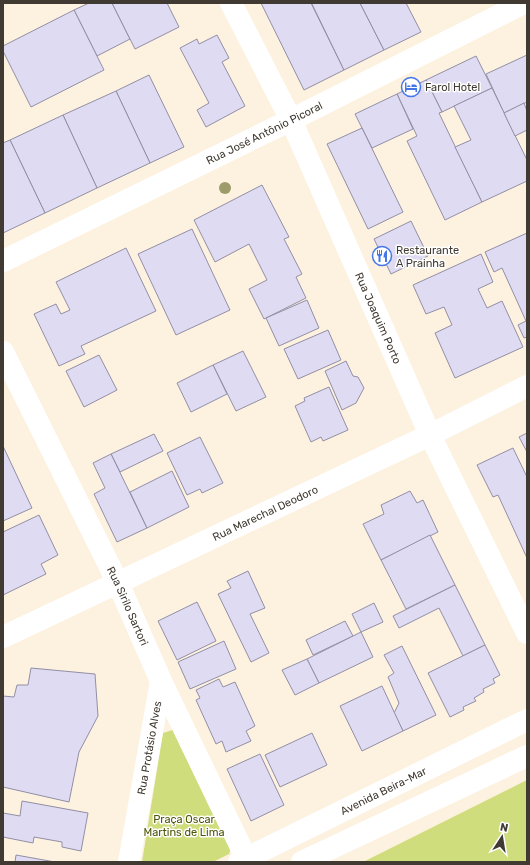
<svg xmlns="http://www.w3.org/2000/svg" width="530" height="865" font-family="Rubik,sans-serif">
<rect width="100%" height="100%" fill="#fdf1e0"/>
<g fill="#cfdd7c">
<polygon points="176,729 233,843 229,854 213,862 142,862 163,733"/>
<polygon points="527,780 527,862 363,862"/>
</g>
<g fill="#dfdbf3" stroke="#928fa5">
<polygon points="89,3 112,3 130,39 97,56 74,10"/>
<polygon points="112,3 167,3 179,27 135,49"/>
<polygon points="261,3 311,3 344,70 304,90"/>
<polygon points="313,3 360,3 384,50 344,70 312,4"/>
<polygon points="360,3 406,3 421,32 384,50"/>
<polygon points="74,10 104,70 31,107 3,51 3,46"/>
<polygon points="217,35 229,58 222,62 245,106 206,127 197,110 209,103 180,48 197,39 199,44"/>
<polygon points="527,55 527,102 504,113 486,74"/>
<polygon points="476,56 492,88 442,112 426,80"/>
<polygon points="149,75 184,147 150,163 116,91"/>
<polygon points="426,80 442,112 439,113 482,202 445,220 407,141 417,136 397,94"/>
<polygon points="492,88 527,160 527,181 482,202 455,147 471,140 454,106"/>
<polygon points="116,91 150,163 97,188 63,115"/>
<polygon points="397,94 413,129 372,148 355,114"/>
<polygon points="524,103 527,111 527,130 515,136 504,113"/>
<polygon points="63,115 97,188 45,213 10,140"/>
<polygon points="362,128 403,212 368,229 327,144"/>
<polygon points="10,140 45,213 3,233 3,143"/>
<polygon points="262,185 289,237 284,239 302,274 296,277 306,298 264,319 249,289 267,280 249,244 215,262 194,220"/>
<polygon points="411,221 428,256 391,274 374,239"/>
<polygon points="192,229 230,310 176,335 138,254"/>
<polygon points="527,233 527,337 524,338 518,325 526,321 502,268 494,272 485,252"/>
<polygon points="126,248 156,311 81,346 85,354 59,366 34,314 56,304 61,314 70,310 56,282"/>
<polygon points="481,254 493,282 478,289 487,308 502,301 523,347 455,378 435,333 452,325 444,307 426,314 413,285"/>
<polygon points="307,300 319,328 279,346 266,318"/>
<polygon points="328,330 341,360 298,379 284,349"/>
<polygon points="243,351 266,397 236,411 213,365"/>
<polygon points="99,355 117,390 84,407 66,371"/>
<polygon points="346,361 353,376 358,377 364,388 356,403 342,410 325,371"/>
<polygon points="213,365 227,394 191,412 177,383"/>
<polygon points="329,387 348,430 323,441 321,437 311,442 295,406 305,401 304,398"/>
<polygon points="527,433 527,452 519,437"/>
<polygon points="154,434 163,451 120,472 111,454"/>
<polygon points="200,437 223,483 202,493 200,489 187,495 167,453"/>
<polygon points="3,446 32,508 3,521"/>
<polygon points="513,448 527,477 527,558 498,495 493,497 477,465"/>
<polygon points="111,454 147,528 117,542 94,494 105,488 93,463"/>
<polygon points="172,471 189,507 147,528 130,492"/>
<polygon points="410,491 417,503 423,500 438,532 381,560 363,524 384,514 381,505"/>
<polygon points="39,515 58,555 41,564 46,574 3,595 3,532"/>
<polygon points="430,535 455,585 406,609 381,560"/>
<polygon points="248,571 265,608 250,614 269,653 251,662 218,594 231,588 227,581"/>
<polygon points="455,585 485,645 463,656 439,608 399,628 393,616"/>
<polygon points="197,602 216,641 177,660 158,621"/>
<polygon points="374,603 383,622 361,632 352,614"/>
<polygon points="345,621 353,636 313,655 306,640"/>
<polygon points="361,632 373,657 319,683 307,659"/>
<polygon points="224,641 236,669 190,689 178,662"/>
<polygon points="485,645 500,675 493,679 495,683 483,689 484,692 474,698 476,701 463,707 464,710 450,717 428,673"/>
<polygon points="402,646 436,715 403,731 394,713 399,703 388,677 394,673 384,655"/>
<polygon points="307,659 319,683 295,695 282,670"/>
<polygon points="31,668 95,674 98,716 79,752 69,802 3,787 3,696 14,697 17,685 28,685"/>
<polygon points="219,679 223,687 235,682 255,726 246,731 251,741 226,752 222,741 216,744 196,700 200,698 196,690"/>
<polygon points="382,686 403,731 362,751 340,706"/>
<polygon points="312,733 327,765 280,787 265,755"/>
<polygon points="260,754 284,805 251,821 227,769"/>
<polygon points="22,801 88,813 81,851 62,847 62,842 34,837 33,843 3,837 3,813 20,816"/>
<polygon points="16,855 55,862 15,862"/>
</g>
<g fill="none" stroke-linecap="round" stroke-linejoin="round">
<g stroke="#fff" stroke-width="22">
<path id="s1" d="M231 3 291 120 430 435 527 633"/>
<path id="s2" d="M3 261 291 120 524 3"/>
<path id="s3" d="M3 352 118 583 161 681 248 862"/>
<path id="s4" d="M3 637 430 435 527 386"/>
<path id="s5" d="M129 862 161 681"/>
</g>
<g stroke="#fff" stroke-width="22">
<path id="s6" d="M239 862 527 720"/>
<polyline points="302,862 527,756"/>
</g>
</g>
<circle fill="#9c9b69" cx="225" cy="188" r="6"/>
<defs>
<g id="hotel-ring" transform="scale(1)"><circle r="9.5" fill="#fff" stroke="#4677e9" stroke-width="1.5"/><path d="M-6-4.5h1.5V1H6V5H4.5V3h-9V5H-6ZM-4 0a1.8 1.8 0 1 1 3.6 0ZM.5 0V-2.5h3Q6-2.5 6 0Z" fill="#4677e9"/></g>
<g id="restaurant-ring" transform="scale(1)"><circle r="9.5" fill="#fff" stroke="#4677e9" stroke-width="1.5"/><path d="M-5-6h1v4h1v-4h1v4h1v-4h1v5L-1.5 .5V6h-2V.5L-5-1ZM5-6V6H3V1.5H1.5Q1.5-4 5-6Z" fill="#4677e9"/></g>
</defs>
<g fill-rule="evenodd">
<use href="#hotel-ring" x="411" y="87"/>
<use href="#restaurant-ring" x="382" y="256"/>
</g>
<g text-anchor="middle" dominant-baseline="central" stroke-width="3" stroke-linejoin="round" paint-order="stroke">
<g font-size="11" fill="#403a32" stroke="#fff" text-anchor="start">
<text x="425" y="87">Farol Hotel</text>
<text x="396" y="250">Restaurante<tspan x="396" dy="13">A Prainha</tspan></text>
</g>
<g font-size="11" fill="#403a32" stroke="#fff">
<text stroke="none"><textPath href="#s2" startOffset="291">Rua José Antônio Picoral</textPath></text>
<text stroke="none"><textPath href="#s1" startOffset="348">Rua Joaquim Porto</textPath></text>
<text stroke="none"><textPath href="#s4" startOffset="290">Rua Marechal Deodoro</textPath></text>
<text stroke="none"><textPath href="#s3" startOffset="283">Rua Sirilo Sartori</textPath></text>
<text stroke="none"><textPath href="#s5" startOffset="116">Rua Protásio Alves</textPath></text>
<text stroke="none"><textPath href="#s6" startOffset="161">Avenida Beira-Mar</textPath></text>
</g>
<g font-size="11" fill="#4d5507" stroke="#fff">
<text x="184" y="819">Praça Oscar<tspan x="184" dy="13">Martins de Lima</tspan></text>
</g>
</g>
<rect width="530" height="865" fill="none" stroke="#403a32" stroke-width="8"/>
<g transform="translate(502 837) rotate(12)" stroke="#ffffff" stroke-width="3" paint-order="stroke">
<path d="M0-3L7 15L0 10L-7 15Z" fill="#403a32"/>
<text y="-6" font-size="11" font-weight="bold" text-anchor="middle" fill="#403a32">N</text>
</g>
</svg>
